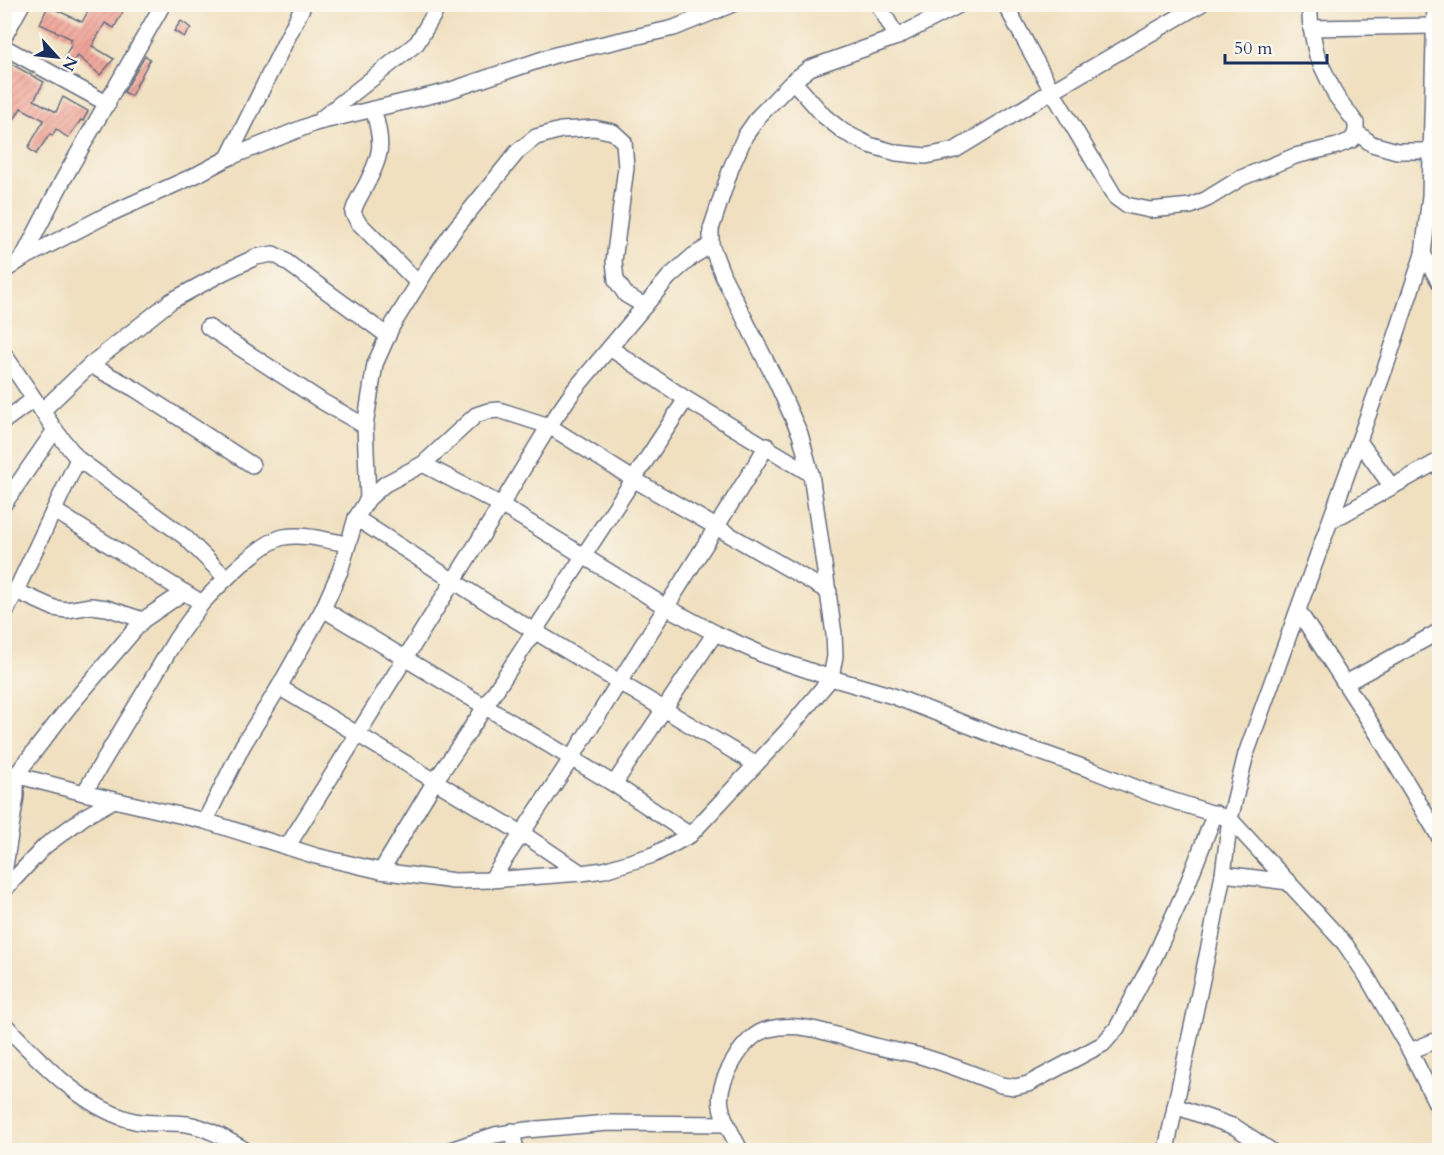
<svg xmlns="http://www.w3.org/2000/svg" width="1444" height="1155" font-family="Cardo,serif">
<defs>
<pattern id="building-hatch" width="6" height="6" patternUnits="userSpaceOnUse" patternTransform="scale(1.5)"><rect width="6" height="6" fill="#f1a295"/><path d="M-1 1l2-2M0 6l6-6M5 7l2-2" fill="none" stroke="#c2847d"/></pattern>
</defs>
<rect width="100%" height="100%" fill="#fbf7ec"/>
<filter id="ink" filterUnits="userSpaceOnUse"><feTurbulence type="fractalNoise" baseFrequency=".0167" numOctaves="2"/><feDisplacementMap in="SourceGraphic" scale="12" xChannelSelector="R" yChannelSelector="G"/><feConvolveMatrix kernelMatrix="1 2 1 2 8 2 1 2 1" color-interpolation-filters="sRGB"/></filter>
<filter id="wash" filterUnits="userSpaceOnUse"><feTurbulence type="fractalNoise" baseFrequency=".008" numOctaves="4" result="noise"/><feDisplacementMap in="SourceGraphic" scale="24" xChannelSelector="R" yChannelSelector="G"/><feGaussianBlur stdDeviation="1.35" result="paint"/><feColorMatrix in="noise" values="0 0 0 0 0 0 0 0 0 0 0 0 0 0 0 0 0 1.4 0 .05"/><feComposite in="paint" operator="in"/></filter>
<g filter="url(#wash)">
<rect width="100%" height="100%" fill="#f0e0c0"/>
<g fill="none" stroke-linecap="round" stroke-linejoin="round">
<polyline stroke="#6daee1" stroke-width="4" points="1383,159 1427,163"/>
</g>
<g id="blocks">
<g fill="url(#building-hatch)">
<polygon points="92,4 127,4 114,28 105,23 92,46 114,59 100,75 78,56 74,62 65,56 72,44 70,42 72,39 40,24 48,6 82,22"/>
<polygon points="181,21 191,28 184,37 174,31"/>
<polygon points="145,56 150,59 131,96 124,92"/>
<polygon points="4,60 44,82 34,100 56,112 63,97 88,111 83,121 81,120 68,138 56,129 52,136 50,134 36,154 28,148 44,120 21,108 15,118 4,112 4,88 10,77 4,73"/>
</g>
</g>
</g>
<g filter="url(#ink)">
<use href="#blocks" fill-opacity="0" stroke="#666d80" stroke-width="1.5"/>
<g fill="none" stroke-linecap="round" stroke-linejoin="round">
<g stroke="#666d80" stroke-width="18">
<g id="minor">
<polyline points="878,4 897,37 961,4"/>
<polyline points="1005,4 1052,91 1115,197 1126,205 1150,210 1191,206 1207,199 1241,178 1295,156 1337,146 1352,140 1356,132 1356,123 1336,96 1317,56 1311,28 1309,4"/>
<polyline points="1311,28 1434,26"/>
<polyline points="4,37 22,4"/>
<polyline points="4,47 108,104"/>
<polyline points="793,81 824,116 844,132 869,145 897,153 926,156 955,150 1052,91 1201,4"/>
<path d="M373 109C384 145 382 154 365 187 360 196 355 203 353 213L358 222 418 283"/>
<polyline points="321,119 417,43 440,4"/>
<polyline points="1356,132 1372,144 1397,151 1431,151"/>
<polyline points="228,158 304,4"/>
<polyline points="1423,254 1440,283"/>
<polyline points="22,259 63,180 163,4"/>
<polyline points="4,271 22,259 105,216 196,175 228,158 315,123 445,92 555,55 674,28 733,4"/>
<polyline points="208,327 323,402 365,426"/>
<polyline points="610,348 686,399 811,474"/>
<polyline points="4,354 55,430 78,459 185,537 226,578"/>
<polyline points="90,365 135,389 252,465"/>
<polyline points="42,411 90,365 171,301 224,272 256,257 273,254 281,258 388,336"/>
<polyline points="4,421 34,399"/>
<polyline points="1359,441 1392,487"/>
<polyline points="423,464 501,505 666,607 715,633 766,656 831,678 835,656 834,634 811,474 800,434 776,381 723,276 711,245 711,229 731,168 745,136 759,116 793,81 810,68 897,37"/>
<polyline points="368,499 365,426 375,364 392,326 431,263 455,229 518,151 536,137 561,130 594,128 613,132 624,142 626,167 614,261 616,280 626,295 645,306"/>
<polyline points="4,504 55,430"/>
<polyline points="55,511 184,592"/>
<polyline points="356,518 491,605 755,764"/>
<polyline points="1331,521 1440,460"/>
<polyline points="16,591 54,608 67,610 91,606 107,608 143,620"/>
<polyline points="323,609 614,784 690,835"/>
<polyline points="1299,612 1377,733 1440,838"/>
<polyline points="4,616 78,459"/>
<polyline points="1346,683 1440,631"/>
<polyline points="279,687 523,834 581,873"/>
<polyline points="4,772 84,793 205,821 316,856 381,871 454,881 491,880 581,873 604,870 653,855 690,835 787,731 831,678 893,696 1009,741 1094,771 1152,794 1230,819 1345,944 1366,975 1410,1051 1440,1111"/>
<polyline points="614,784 715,633"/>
<polyline points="84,793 176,639 202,603"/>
<polyline points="205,821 243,745 279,687 323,609 340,571 356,518 368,499 385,484 423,464 476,415 488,411 499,410 549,426 633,479 829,592"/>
<polyline points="287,847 501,505 549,426 575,389 669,277 693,256 711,245"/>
<polyline points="381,871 435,781 462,742 686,399"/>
<path d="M4 873 16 796V775L68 708 143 620 184 592 202 603C218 586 262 541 284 537 304 533 328 541 348 544"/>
<polyline points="1223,874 1289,882"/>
<polyline points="491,880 571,759 767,446"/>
<polyline points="4,890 45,846 84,817 114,800"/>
<path d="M4 1024C39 1060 79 1104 127 1119 147 1126 166 1121 187 1124 207 1127 228 1140 245 1150"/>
<polyline points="1410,1051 1440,1039"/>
<polyline points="1175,1106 1235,1127 1270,1150"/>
<polyline points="512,1131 516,1150"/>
<polyline points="450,1150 495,1135 526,1130 608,1123 727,1124"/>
<path d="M740 1150C722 1114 710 1101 733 1062 741 1048 752 1033 769 1029 803 1020 838 1037 871 1045 888 1050 907 1052 924 1057 950 1065 976 1075 1001 1085L1015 1087 1028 1084 1103 1044 1117 1028 1154 958 1186 888 1215 813"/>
<polyline points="1166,1150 1212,932 1223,874 1230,819 1246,754 1388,360 1423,254 1430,196 1435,4"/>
</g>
</g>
<use href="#minor" stroke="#fff" stroke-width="15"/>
</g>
</g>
<rect width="1444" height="1155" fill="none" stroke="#fbf7ec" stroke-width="24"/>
<g transform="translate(57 57) rotate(117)" stroke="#fbf7ec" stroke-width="4.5" paint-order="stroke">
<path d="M0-4.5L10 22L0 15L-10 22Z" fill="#1b2f5e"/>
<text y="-9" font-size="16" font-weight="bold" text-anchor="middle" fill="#1b2f5e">N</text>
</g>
<path d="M1225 54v9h102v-9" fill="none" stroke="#1b2f5e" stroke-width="3"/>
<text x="1234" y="54" font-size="18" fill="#1b2f5e" stroke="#fbf7ec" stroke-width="4.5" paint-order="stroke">50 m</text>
</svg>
